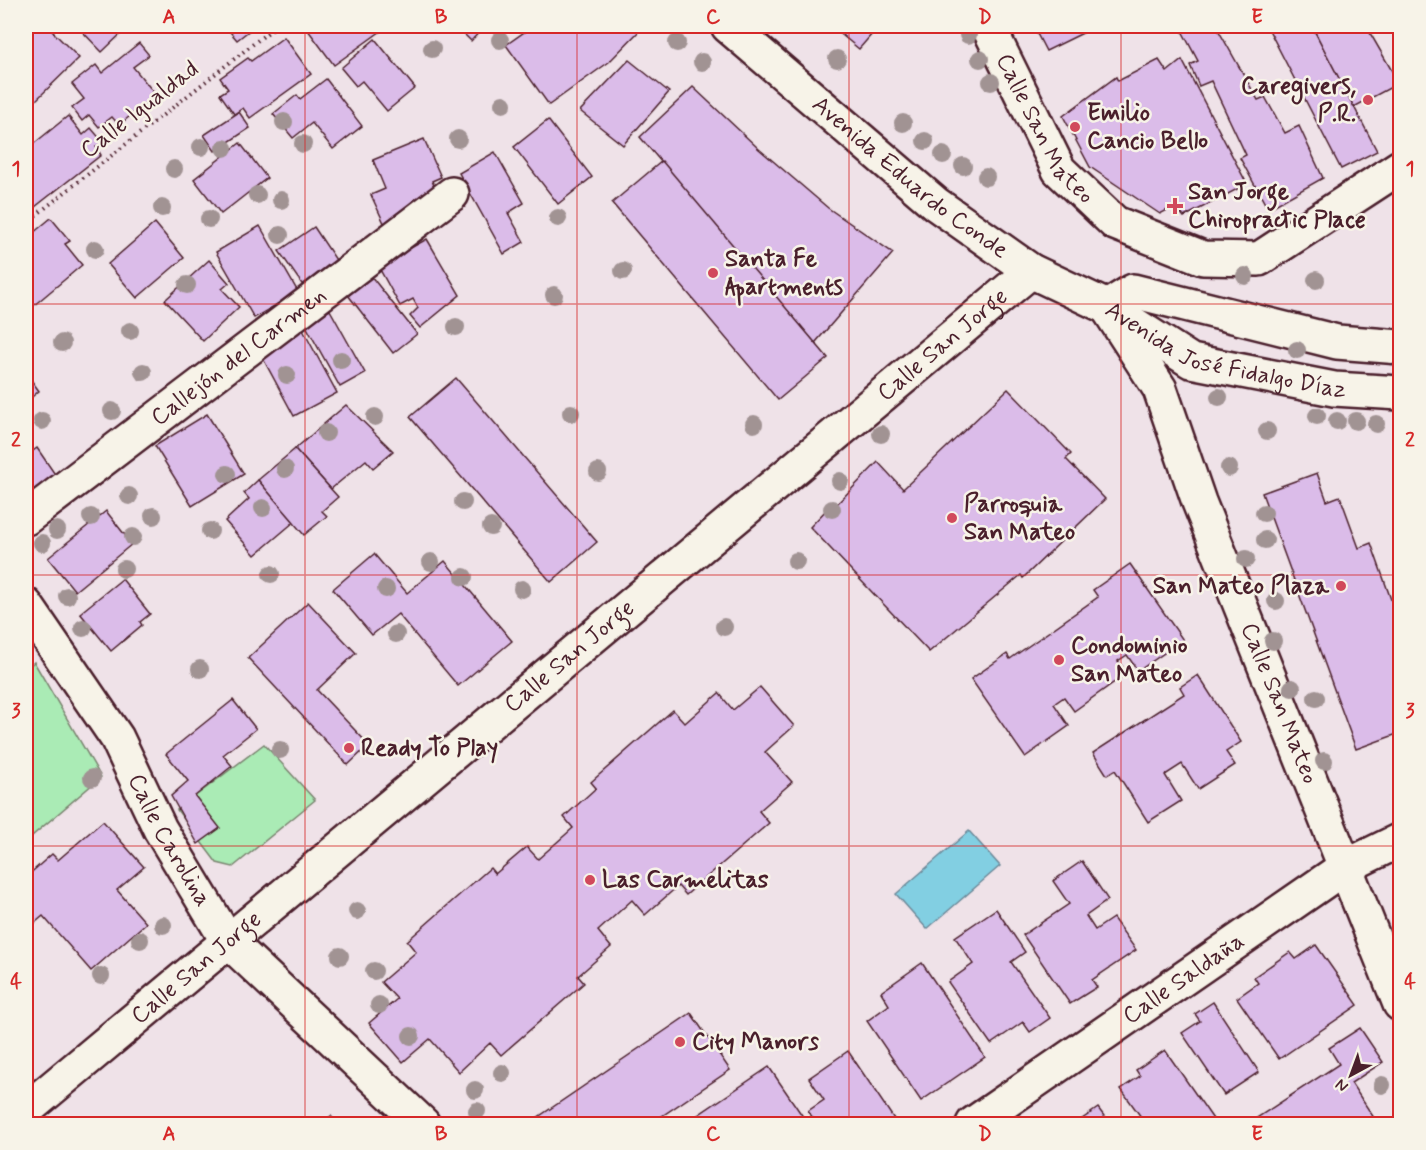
<svg xmlns="http://www.w3.org/2000/svg" width="1426" height="1150" font-family="Mynerve,sans-serif">
<rect width="100%" height="100%" fill="#efe2e8"/>
<filter id="ink" filterUnits="userSpaceOnUse"><feTurbulence type="fractalNoise" baseFrequency=".0167" numOctaves="2"/><feDisplacementMap in="SourceGraphic" scale="12" xChannelSelector="R" yChannelSelector="G"/><feConvolveMatrix kernelMatrix="1 2 1 2 8 2 1 2 1" color-interpolation-filters="sRGB"/></filter>
<g filter="url(#ink)">
<g fill="#aaebb5" stroke="#7a8570" stroke-width="1.5">
<polygon points="34,662 101,777 26,841 26,669"/>
<polygon points="264,744 315,800 233,867 217,863 177,810"/>
</g>
<polygon fill="#82cfe2" stroke="#6c8999" stroke-width="1.5" points="969,831 1000,866 927,929 896,894"/>
<g fill="#dbbce9" stroke="#4a1f2b" stroke-width="1.5">
<polygon points="26,26 47,26 79,58 32,104 26,97"/>
<polygon points="77,26 129,26 102,52"/>
<polygon points="225,26 255,26 237,40"/>
<polygon points="305,26 388,26 334,65"/>
<polygon points="456,26 485,26 471,41"/>
<polygon points="524,26 642,26 643,27 609,62 549,105 506,45 527,30"/>
<polygon points="831,26 879,26 859,49"/>
<polygon points="1033,26 1097,26 1046,51"/>
<polygon points="1183,26 1216,26 1258,100 1265,97 1285,133 1299,126 1323,178 1268,209 1240,158 1246,155 1211,81 1199,86 1190,65 1198,61 1180,27"/>
<polygon points="1267,26 1312,26 1377,151 1341,169"/>
<polygon points="1312,26 1366,26 1399,83 1354,107"/>
<polygon points="284,37 311,74 250,118 243,108 234,114 220,94 228,89 220,78 248,58 251,61"/>
<polygon points="375,39 415,88 387,111 362,81 356,86 341,68"/>
<polygon points="139,43 149,55 133,67 156,95 119,125 112,117 99,127 89,115 82,121 72,108 84,99 72,84 96,65 102,73"/>
<polygon points="629,60 669,92 623,145 580,111"/>
<polygon points="1159,60 1167,72 1182,60 1247,184 1184,217 1175,206 1160,214 1090,167 1063,116 1116,77 1118,81"/>
<polygon points="326,79 362,126 333,149 312,123 293,138 273,114 297,95 300,99"/>
<polygon points="693,87 759,149 828,208 893,253 815,343 640,137"/>
<polygon points="239,112 250,128 215,151 204,135"/>
<polygon points="68,116 83,135 91,128 103,142 96,147 101,155 26,214 26,150"/>
<polygon points="548,120 592,177 558,204 514,147"/>
<polygon points="424,139 441,177 432,181 441,201 385,225 371,195 385,189 373,160"/>
<polygon points="240,143 267,178 221,214 194,179"/>
<polygon points="495,152 524,203 508,213 524,242 504,254 459,173"/>
<polygon points="662,161 828,358 778,400 612,203"/>
<polygon points="51,218 70,241 65,244 82,265 26,312 26,239"/>
<polygon points="155,223 184,258 137,298 108,264"/>
<polygon points="260,226 298,292 254,318 216,252"/>
<polygon points="314,227 340,266 306,290 279,251"/>
<polygon points="427,239 460,295 420,328 410,316 418,308 413,299 400,306 378,266"/>
<polygon points="209,260 229,283 222,289 239,307 203,341 165,300"/>
<polygon points="371,276 417,334 393,353 348,295"/>
<polygon points="330,310 365,373 340,387 305,324"/>
<polygon points="303,330 337,393 294,416 260,353"/>
<polygon points="26,373 39,391 26,402"/>
<polygon points="456,378 597,542 551,582 410,417"/>
<polygon points="1008,389 1071,454 1066,459 1105,499 1023,578 1021,575 929,652 810,527 829,507 832,509 878,462 903,489"/>
<polygon points="346,405 393,451 373,468 366,460 331,489 295,449"/>
<polygon points="207,414 244,474 192,506 155,446"/>
<polygon points="37,448 63,486 26,510 26,456"/>
<polygon points="295,449 338,497 322,511 327,516 304,535 258,480"/>
<polygon points="1317,473 1327,501 1340,496 1359,548 1371,543 1400,625 1400,636 1394,638 1400,655 1400,733 1356,749 1262,493"/>
<polygon points="258,480 294,522 255,555 225,521 249,499 244,493"/>
<polygon points="106,511 132,544 75,591 48,558"/>
<polygon points="374,554 407,593 445,561 512,641 458,686 398,614 372,635 333,589"/>
<polygon points="1130,564 1183,640 1138,671 1127,655 1118,661 1127,673 1074,711 1064,697 1054,704 1069,726 1025,757 971,679 1007,654 1010,659 1098,597 1093,590"/>
<polygon points="122,579 150,614 140,622 142,625 111,651 80,613"/>
<polygon points="308,602 356,653 317,690 369,745 348,765 248,658"/>
<polygon points="1198,675 1241,742 1226,752 1235,765 1198,789 1182,764 1165,775 1181,801 1148,822 1115,770 1107,775 1093,753 1184,694 1180,687"/>
<polygon points="760,687 794,726 765,752 792,782 759,811 769,823 686,895 678,886 645,915 632,900 598,931 611,947 578,976 584,983 501,1055 490,1043 459,1072 430,1039 403,1062 369,1023 397,999 381,982 416,952 407,941 490,868 495,874 527,847 538,859 573,828 564,817 596,788 591,782 673,710 685,723 719,693 733,710"/>
<polygon points="233,700 256,729 223,755 232,766 195,796 220,828 198,844 171,796 188,781 166,754"/>
<polygon points="103,821 144,867 117,890 146,923 91,971 43,916 30,927 26,923 26,877 52,854 58,860"/>
<polygon points="1082,861 1108,900 1086,916 1095,930 1113,918 1136,950 1092,980 1097,987 1070,1004 1023,935 1069,904 1053,881"/>
<polygon points="996,909 1025,952 1011,962 1050,1018 1030,1032 1023,1022 991,1044 948,982 973,964 955,937"/>
<polygon points="1316,945 1358,1005 1279,1059 1237,998 1258,983 1254,977 1290,952 1296,959"/>
<polygon points="922,963 985,1057 921,1101 867,1021 889,1005 881,992"/>
<polygon points="1213,1002 1259,1072 1224,1095 1182,1033 1200,1021 1195,1014"/>
<polygon points="691,1013 730,1070 650,1124 528,1124"/>
<polygon points="1360,1028 1383,1062 1351,1083 1378,1124 1255,1124 1252,1121 1339,1064 1329,1048"/>
<polygon points="1165,1050 1215,1122 1211,1124 1146,1124 1121,1089 1140,1076 1136,1070"/>
<polygon points="848,1051 894,1119 886,1124 817,1124 808,1111 824,1100 809,1078"/>
<polygon points="769,1067 808,1124 704,1124 698,1115"/>
<polygon points="1098,1108 1110,1124 1075,1124"/>
<polygon points="698,1115 704,1124 685,1124"/>
<polygon points="331,1116 337,1124 320,1124"/>
</g>
<g fill="none" stroke-linecap="round" stroke-linejoin="round">
<g stroke="#4a1f2b" stroke-width="38">
<g id="street">
<path id="s1" d="M988 26 1059 170 1115 223 1203 258 1259 259 1400 167"/>
<path id="s2" d="M1107 307 1160 389 1199 502 1400 1004"/>
<path id="s3" d="M26 518 452 194"/>
<path id="s4" d="M26 605 117 738 160 829 227 940 423 1124"/>
<path id="s5" d="M973 1124 1345 867 1400 840"/>
</g>
</g>
<g stroke="#4a1f2b" stroke-width="38">
<g id="secondary">
<path id="s6" d="M728 26 936 204 1031 271 1107 307 1191 361 1334 389 1400 393"/>
<polyline points="1107,307 1133,291 1337,342 1400,347"/>
<path id="s7" d="M26 1110 1031 271"/>
</g>
</g>
<polyline stroke="#4a1f2b" stroke-width="4" stroke-dasharray="1.5 4.5" stroke-linecap="butt" points="26,223 276,26"/>
<use href="#street" stroke="#f7f3e8" stroke-width="33"/>
<use href="#secondary" stroke="#f7f3e8" stroke-width="33"/>
</g>
<g fill="#a19393">
<circle cx="968" cy="35" r="9"/>
<circle cx="500" cy="40" r="9"/>
<circle cx="677" cy="43" r="9"/>
<circle cx="432" cy="49" r="9"/>
<circle cx="837" cy="59" r="9"/>
<circle cx="980" cy="59" r="9"/>
<circle cx="702" cy="62" r="9"/>
<circle cx="991" cy="82" r="9"/>
<circle cx="503" cy="104" r="9"/>
<circle cx="284" cy="122" r="9"/>
<circle cx="903" cy="123" r="9"/>
<circle cx="458" cy="139" r="9"/>
<circle cx="925" cy="141" r="9"/>
<circle cx="303" cy="144" r="9"/>
<circle cx="201" cy="147" r="9"/>
<circle cx="224" cy="148" r="9"/>
<circle cx="943" cy="155" r="9"/>
<circle cx="963" cy="166" r="9"/>
<circle cx="174" cy="169" r="9"/>
<circle cx="986" cy="177" r="9"/>
<circle cx="257" cy="195" r="9"/>
<circle cx="281" cy="200" r="9"/>
<circle cx="162" cy="208" r="9"/>
<circle cx="558" cy="218" r="9"/>
<circle cx="209" cy="219" r="9"/>
<circle cx="280" cy="235" r="9"/>
<circle cx="95" cy="249" r="9"/>
<circle cx="623" cy="271" r="9"/>
<circle cx="1245" cy="276" r="9"/>
<circle cx="1316" cy="280" r="9"/>
<circle cx="187" cy="285" r="9"/>
<circle cx="554" cy="295" r="9"/>
<circle cx="456" cy="327" r="9"/>
<circle cx="130" cy="331" r="9"/>
<circle cx="62" cy="343" r="9"/>
<circle cx="1297" cy="350" r="9"/>
<circle cx="341" cy="360" r="9"/>
<circle cx="143" cy="372" r="9"/>
<circle cx="287" cy="375" r="9"/>
<circle cx="1219" cy="397" r="9"/>
<circle cx="112" cy="411" r="9"/>
<circle cx="571" cy="413" r="9"/>
<circle cx="1317" cy="416" r="9"/>
<circle cx="375" cy="417" r="9"/>
<circle cx="42" cy="421" r="9"/>
<circle cx="1337" cy="421" r="9"/>
<circle cx="1356" cy="421" r="9"/>
<circle cx="754" cy="424" r="9"/>
<circle cx="1376" cy="424" r="9"/>
<circle cx="1267" cy="431" r="9"/>
<circle cx="326" cy="433" r="9"/>
<circle cx="881" cy="434" r="9"/>
<circle cx="1229" cy="468" r="9"/>
<circle cx="285" cy="469" r="9"/>
<circle cx="598" cy="472" r="9"/>
<circle cx="227" cy="474" r="9"/>
<circle cx="840" cy="481" r="9"/>
<circle cx="129" cy="496" r="9"/>
<circle cx="463" cy="502" r="9"/>
<circle cx="263" cy="508" r="9"/>
<circle cx="832" cy="509" r="9"/>
<circle cx="1264" cy="513" r="9"/>
<circle cx="153" cy="516" r="9"/>
<circle cx="91" cy="517" r="9"/>
<circle cx="491" cy="527" r="9"/>
<circle cx="57" cy="530" r="9"/>
<circle cx="210" cy="531" r="9"/>
<circle cx="133" cy="537" r="9"/>
<circle cx="1265" cy="540" r="9"/>
<circle cx="42" cy="543" r="9"/>
<circle cx="1246" cy="559" r="9"/>
<circle cx="796" cy="561" r="9"/>
<circle cx="431" cy="562" r="9"/>
<circle cx="124" cy="569" r="9"/>
<circle cx="271" cy="574" r="9"/>
<circle cx="464" cy="577" r="9"/>
<circle cx="386" cy="589" r="9"/>
<circle cx="522" cy="589" r="9"/>
<circle cx="67" cy="596" r="9"/>
<circle cx="1276" cy="601" r="9"/>
<circle cx="724" cy="627" r="9"/>
<circle cx="83" cy="628" r="9"/>
<circle cx="396" cy="634" r="9"/>
<circle cx="1273" cy="641" r="9"/>
<circle cx="200" cy="669" r="9"/>
<circle cx="1292" cy="688" r="9"/>
<circle cx="1316" cy="698" r="9"/>
<circle cx="280" cy="750" r="9"/>
<circle cx="1324" cy="761" r="9"/>
<circle cx="92" cy="778" r="9"/>
<circle cx="357" cy="911" r="9"/>
<circle cx="163" cy="925" r="9"/>
<circle cx="140" cy="940" r="9"/>
<circle cx="340" cy="956" r="9"/>
<circle cx="374" cy="971" r="9"/>
<circle cx="101" cy="976" r="9"/>
<circle cx="379" cy="1005" r="9"/>
<circle cx="411" cy="1036" r="9"/>
<circle cx="502" cy="1073" r="9"/>
<circle cx="1382" cy="1085" r="9"/>
<circle cx="475" cy="1090" r="9"/>
<circle cx="477" cy="1111" r="9"/>
</g>
</g>
<path fill="none" stroke="#d62828" stroke-width="1.5" stroke-opacity="0.55" d="M305 26V1124M577 26V1124M849 26V1124M1121 26V1124M26 304H1400M26 575H1400M26 846H1400"/>
<g fill="#d1495b" stroke="#f7f3e8" stroke-width="2">
<circle cx="1368" cy="100" r="6"/>
<circle cx="1075" cy="127" r="6"/>
<path d="M1172 197h6v6h6v6h-6v6h-6v-6h-6v-6h6z"/>
<circle cx="713" cy="273" r="6"/>
<circle cx="952" cy="518" r="6"/>
<circle cx="1341" cy="586" r="6"/>
<circle cx="1059" cy="660" r="6"/>
<circle cx="349" cy="748" r="6"/>
<circle cx="590" cy="880" r="6"/>
<circle cx="680" cy="1042" r="6"/>
</g>
<g text-anchor="middle" dominant-baseline="central" stroke-width="5" stroke-linejoin="round" paint-order="stroke">
<g font-size="24" font-weight="bold" fill="#4a1f2b" stroke="#f7f3e8" text-anchor="start">
<text x="1356" y="86" text-anchor="end">Caregivers,<tspan x="1356" dy="28">P.R.</tspan></text>
<text x="1087" y="113">Emilio<tspan x="1087" dy="28">Cancio Bello</tspan></text>
<text x="1188" y="192">San Jorge<tspan x="1188" dy="28">Chiropractic Place</tspan></text>
<text x="725" y="259">Santa Fe<tspan x="725" dy="28">Apartments</tspan></text>
<text x="964" y="504">Parroquia<tspan x="964" dy="28">San Mateo</tspan></text>
<text x="1329" y="586" text-anchor="end">San Mateo Plaza</text>
<text x="1071" y="646">Condominio<tspan x="1071" dy="28">San Mateo</tspan></text>
<text x="361" y="748">Ready To Play</text>
<text x="602" y="880">Las Carmelitas</text>
<text x="692" y="1042">City Manors</text>
</g>
<g font-size="24" fill="#4a1f2b" stroke="#f7f3e8">
<text transform="translate(140 110) rotate(-38)">Calle Igualdad</text>
<text stroke="none"><textPath href="#s1" startOffset="118">Calle San Mateo</textPath></text>
<text stroke="none"><textPath href="#s6" startOffset="237">Avenida Eduardo Conde</textPath></text>
<text stroke="none"><textPath href="#s7" startOffset="1194">Calle San Jorge</textPath></text>
<text stroke="none"><textPath href="#s6" startOffset="603">Avenida José Fidalgo Díaz</textPath></text>
<text stroke="none"><textPath href="#s3" startOffset="267">Callejón del Carmen</textPath></text>
<text stroke="none"><textPath href="#s7" startOffset="708">Calle San Jorge</textPath></text>
<text stroke="none"><textPath href="#s2" startOffset="434">Calle San Mateo</textPath></text>
<text stroke="none"><textPath href="#s4" startOffset="276">Calle Carolina</textPath></text>
<text stroke="none"><textPath href="#s7" startOffset="222">Calle San Jorge</textPath></text>
<text stroke="none"><textPath href="#s5" startOffset="256">Calle Saldaña</textPath></text>
</g>
</g>
<rect width="1426" height="1150" fill="none" stroke="#f7f3e8" stroke-width="66"/>
<g transform="translate(1351 1075) rotate(221)" stroke="#f7f3e8" stroke-width="4.5" paint-order="stroke">
<path d="M0-4.5L10 22L0 15L-10 22Z" fill="#4a1f2b"/>
<text y="-9" font-size="16" font-weight="bold" text-anchor="middle" fill="#4a1f2b">N</text>
</g>
<rect x="33" y="33" width="1360" height="1084" fill="none" stroke="#d62828" stroke-width="2"/>
<g font-size="20" text-anchor="middle" font-weight="bold" fill="#d62828">
<text x="169" y="23">A</text>
<text x="441" y="23">B</text>
<text x="713" y="23">C</text>
<text x="985" y="23">D</text>
<text x="1257" y="23">E</text>
<text x="16" y="175">1</text>
<text x="1410" y="175">1</text>
<text x="16" y="446">2</text>
<text x="1410" y="446">2</text>
<text x="16" y="717">3</text>
<text x="1410" y="717">3</text>
<text x="16" y="988">4</text>
<text x="1410" y="988">4</text>
<text x="169" y="1140">A</text>
<text x="441" y="1140">B</text>
<text x="713" y="1140">C</text>
<text x="985" y="1140">D</text>
<text x="1257" y="1140">E</text>
</g>
</svg>
